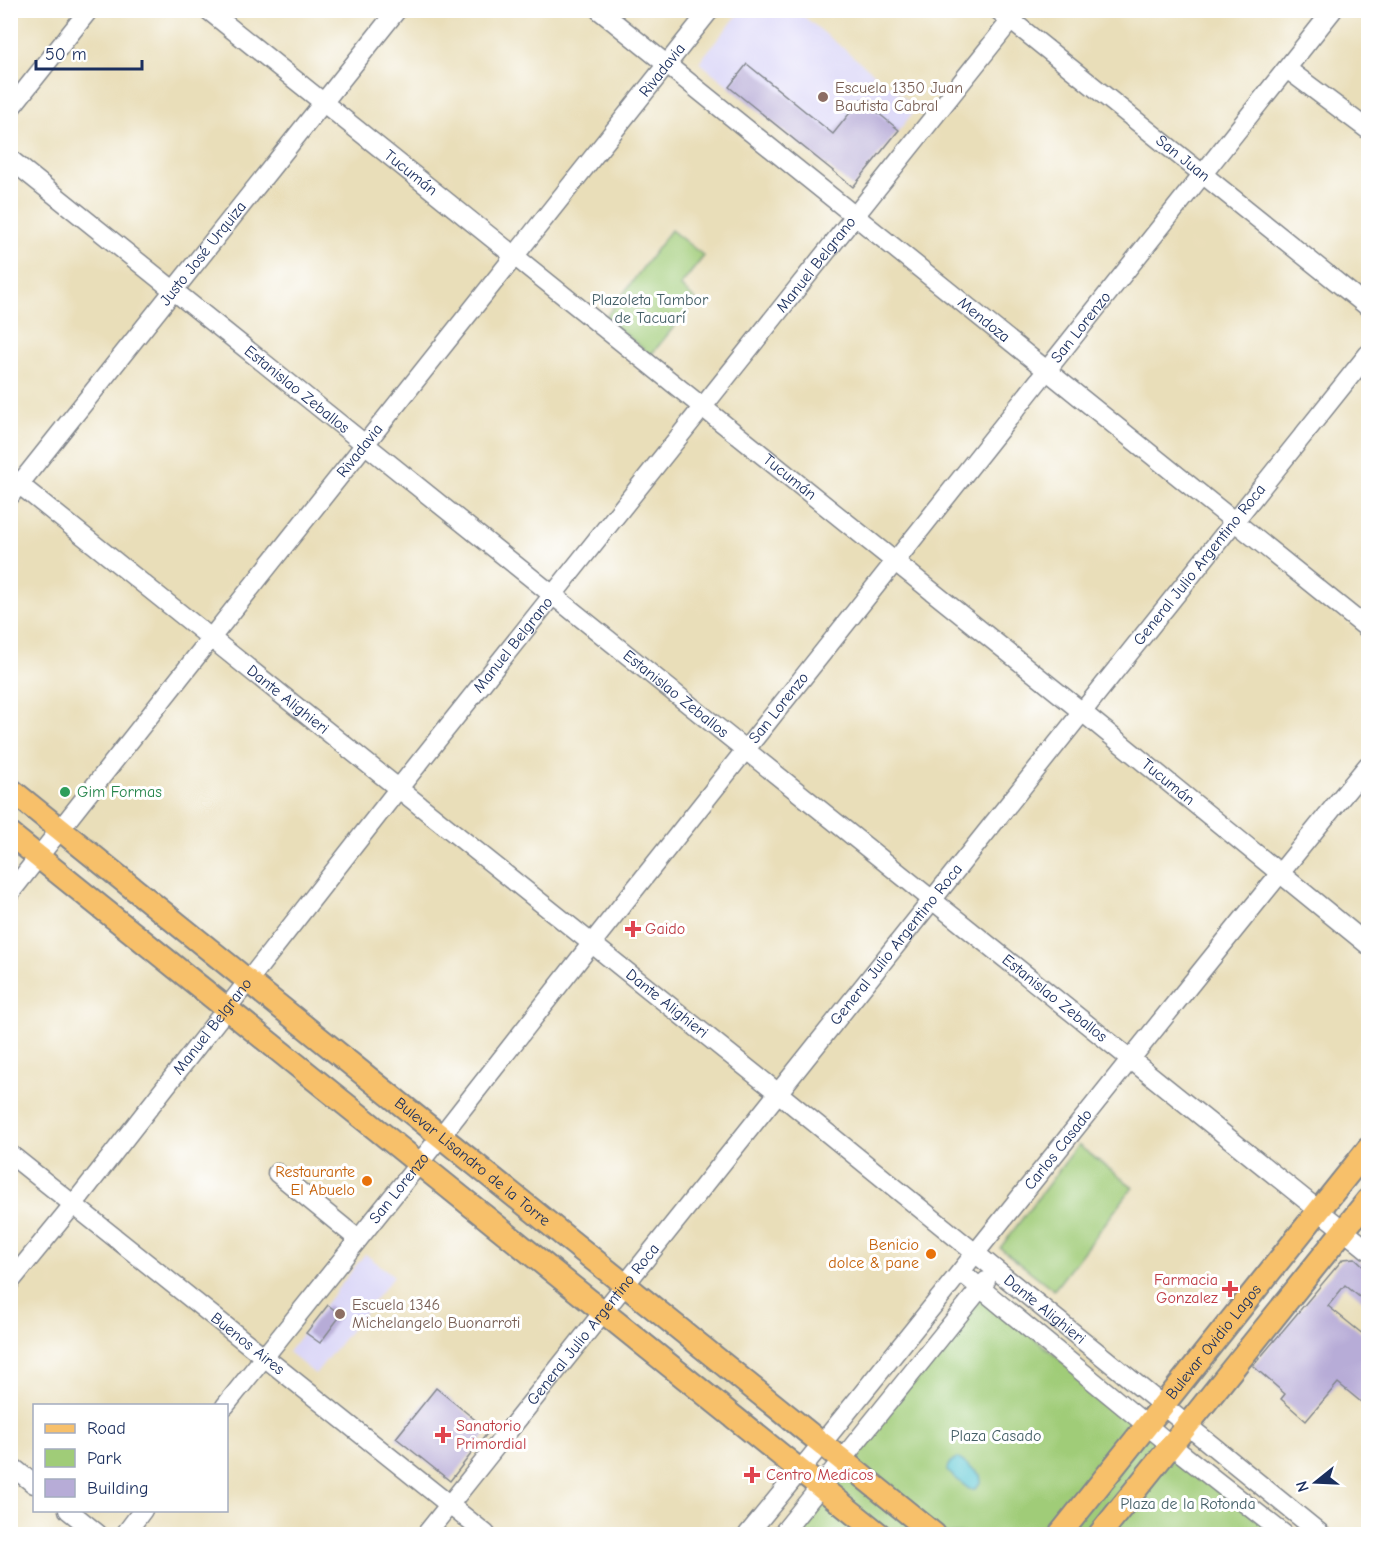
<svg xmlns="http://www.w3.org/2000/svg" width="1379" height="1545" font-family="'Comic Neue',sans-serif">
<rect width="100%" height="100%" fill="#fff"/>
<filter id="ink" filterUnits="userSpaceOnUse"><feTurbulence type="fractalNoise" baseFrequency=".0167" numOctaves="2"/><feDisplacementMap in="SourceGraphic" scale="12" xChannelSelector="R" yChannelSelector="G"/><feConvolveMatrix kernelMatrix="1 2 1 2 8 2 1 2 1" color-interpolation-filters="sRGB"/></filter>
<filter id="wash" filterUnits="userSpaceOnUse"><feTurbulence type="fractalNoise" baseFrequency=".008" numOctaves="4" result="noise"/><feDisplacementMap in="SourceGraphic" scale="24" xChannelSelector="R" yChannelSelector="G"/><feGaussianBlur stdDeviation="1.35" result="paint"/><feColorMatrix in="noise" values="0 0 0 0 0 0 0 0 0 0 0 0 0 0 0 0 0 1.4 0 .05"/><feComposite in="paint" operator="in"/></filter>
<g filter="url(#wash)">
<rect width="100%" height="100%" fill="#e9deb9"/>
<g fill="#dad6f7">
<polygon points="741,11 797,11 917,108 853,187 699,62"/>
<polygon points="365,1254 394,1276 315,1374 288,1352"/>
</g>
<g fill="#a0cc78" stroke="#5e7e6b" stroke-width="1.5">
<polygon points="671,230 704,256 680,286 696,300 651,355 605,318"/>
<polygon points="1078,1145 1133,1187 1054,1290 1000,1248"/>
<polygon points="982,1296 1275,1534 789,1534"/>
</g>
<path fill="#5bc7d3" stroke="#3b7b98" stroke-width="1.5" d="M958 1458 980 1475 981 1481 975 1489H969L947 1471C947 1464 951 1460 958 1458Z"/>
<g id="blocks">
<g fill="#b7acd7">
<polygon points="747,64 833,134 861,99 899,130 853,187 729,87"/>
<polygon points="1355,1258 1368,1270 1368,1304 1345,1285 1328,1306 1364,1335 1368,1330 1368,1393 1361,1402 1338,1383 1306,1421 1281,1399 1285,1394 1253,1366 1343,1259"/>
<polygon points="328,1305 341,1315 320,1343 306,1333"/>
<polygon points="436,1388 489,1431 450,1481 396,1438"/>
</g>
</g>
</g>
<g filter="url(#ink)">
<use href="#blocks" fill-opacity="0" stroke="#82868c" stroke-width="1.5"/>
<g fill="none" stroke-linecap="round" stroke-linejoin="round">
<g stroke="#82868c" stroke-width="21">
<g id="minor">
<path id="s1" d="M208 10 1081 711 1368 945"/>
<path id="s2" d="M599 10 1368 629"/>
<path id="s3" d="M998 10 1368 307"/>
<polyline points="1287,69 1367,129"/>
<polyline points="10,109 89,10"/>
<path id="s4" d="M10 159 1368 1250"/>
<path id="s5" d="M10 477 777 1092 1321 1534"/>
<path id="s6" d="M10 496 397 10"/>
<path id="s7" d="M10 893 211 638 710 10"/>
<path id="s8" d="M10 1154 486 1534"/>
<polyline points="277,1173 358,1239"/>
<polyline points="961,1272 1172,1446 1284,1534"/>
<path id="s9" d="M10 1282 73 1205 399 788 1019 10"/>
<path id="s10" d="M225 1406 441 1136 592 943 1333 10"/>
<polyline points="10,1465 34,1484"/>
<polyline points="68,1510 98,1534"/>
<polyline points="125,1534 143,1510"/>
<path id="s11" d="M426 1534C740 1140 1054 747 1368 354"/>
<path id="s12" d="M748 1534C957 1280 1159 1020 1368 765"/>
<polyline points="782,1534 986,1281"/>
</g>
</g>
<g stroke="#82868c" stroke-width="26">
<g id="major">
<path id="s13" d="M10 789 934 1534"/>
<polyline points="10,834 879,1534"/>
<path id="s14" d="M1060 1534 1368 1149"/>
<polyline points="1100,1534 1368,1200"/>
</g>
</g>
<use href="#minor" stroke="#fff" stroke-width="18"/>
<use href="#major" stroke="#f7c06b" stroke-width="22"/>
</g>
</g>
<g fill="#8d6e63" stroke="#fff" stroke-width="2">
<circle cx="823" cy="97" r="6"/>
<circle cx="340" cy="1314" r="6"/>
</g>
<circle fill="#2e9e5b" stroke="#fff" stroke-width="2" cx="65" cy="792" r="6"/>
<g fill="#e0444e" stroke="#fff" stroke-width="2">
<path d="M630 920h6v6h6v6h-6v6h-6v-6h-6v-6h6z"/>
<path d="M1227 1280h6v6h6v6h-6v6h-6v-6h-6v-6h6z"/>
<path d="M440 1426h6v6h6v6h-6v6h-6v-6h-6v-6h6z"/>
<path d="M749 1466h6v6h6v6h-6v6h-6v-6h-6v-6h6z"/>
</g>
<g fill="#e8710a" stroke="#fff" stroke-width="2">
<circle cx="367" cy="1181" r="6"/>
<circle cx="931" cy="1254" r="6"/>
</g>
<g text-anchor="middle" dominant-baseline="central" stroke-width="6" stroke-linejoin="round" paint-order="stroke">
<g font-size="16" fill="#1b2f5e" stroke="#fff">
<text stroke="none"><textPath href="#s7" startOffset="1050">Rivadavia</textPath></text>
<text stroke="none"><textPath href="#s3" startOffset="237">San Juan</textPath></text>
<text stroke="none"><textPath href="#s1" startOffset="260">Tucumán</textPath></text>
<text stroke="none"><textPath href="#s6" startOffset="310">Justo José Urquiza</textPath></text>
<text stroke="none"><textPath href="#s9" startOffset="1298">Manuel Belgrano</textPath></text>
<text stroke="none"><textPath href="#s2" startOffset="494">Mendoza</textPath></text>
<text stroke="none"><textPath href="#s10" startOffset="1377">San Lorenzo</textPath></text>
<text stroke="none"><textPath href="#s4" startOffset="368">Estanislao Zeballos</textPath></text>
<text stroke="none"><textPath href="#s7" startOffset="564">Rivadavia</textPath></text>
<text stroke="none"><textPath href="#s1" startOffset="746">Tucumán</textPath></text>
<text stroke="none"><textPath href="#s11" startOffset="1240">General Julio Argentino Roca</textPath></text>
<text stroke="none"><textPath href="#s9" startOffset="812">Manuel Belgrano</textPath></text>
<text stroke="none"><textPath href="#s4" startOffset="854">Estanislao Zeballos</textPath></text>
<text stroke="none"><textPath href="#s5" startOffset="356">Dante Alighieri</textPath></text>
<text stroke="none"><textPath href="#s10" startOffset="891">San Lorenzo</textPath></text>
<text stroke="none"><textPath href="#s1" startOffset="1232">Tucumán</textPath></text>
<text stroke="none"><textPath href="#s11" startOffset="754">General Julio Argentino Roca</textPath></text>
<text stroke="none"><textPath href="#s4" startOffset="1340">Estanislao Zeballos</textPath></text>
<text stroke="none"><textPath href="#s5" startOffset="842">Dante Alighieri</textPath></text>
<text stroke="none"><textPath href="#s9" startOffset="326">Manuel Belgrano</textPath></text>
<text stroke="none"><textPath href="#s12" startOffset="494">Carlos Casado</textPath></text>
<text stroke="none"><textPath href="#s13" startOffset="594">Bulevar Lisandro de la Torre</textPath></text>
<text stroke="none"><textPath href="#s10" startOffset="279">San Lorenzo</textPath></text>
<text stroke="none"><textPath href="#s5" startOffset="1328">Dante Alighieri</textPath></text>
<text stroke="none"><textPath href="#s11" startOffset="268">General Julio Argentino Roca</textPath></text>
<text stroke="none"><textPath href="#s14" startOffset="246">Bulevar Ovidio Lagos</textPath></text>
<text stroke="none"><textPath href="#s8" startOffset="304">Buenos Aires</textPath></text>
</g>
<g font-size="16" fill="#785e54" stroke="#fff" text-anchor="start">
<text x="835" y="88">Escuela 1350 Juan<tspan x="835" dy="18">Bautista Cabral</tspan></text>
<text x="352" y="1305">Escuela 1346<tspan x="352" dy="18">Michelangelo Buonarroti</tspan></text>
</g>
<g font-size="16" fill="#435e66" stroke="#fff">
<text x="650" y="300">Plazoleta Tambor<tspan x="650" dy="18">de Tacuarí</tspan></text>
<text x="996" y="1436">Plaza Casado</text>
<text x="1188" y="1504">Plaza de la Rotonda</text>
</g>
<g font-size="16" fill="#27864d" stroke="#fff" text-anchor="start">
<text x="77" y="792">Gim Formas</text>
</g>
<g font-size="16" fill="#be3a42" stroke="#fff" text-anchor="start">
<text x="645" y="929">Gaido</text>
<text x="1218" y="1280" text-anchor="end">Farmacia<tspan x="1218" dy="18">Gonzalez</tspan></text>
<text x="456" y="1426">Sanatorio<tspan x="456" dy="18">Primordial</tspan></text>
<text x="766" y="1475">Centro Medicos</text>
</g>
<g font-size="16" fill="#c56008" stroke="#fff" text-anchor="end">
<text x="355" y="1172">Restaurante<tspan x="355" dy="18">El Abuelo</tspan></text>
<text x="919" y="1245">Benicio<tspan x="919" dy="18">dolce &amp; pane</tspan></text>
</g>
</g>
<rect width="1379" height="1545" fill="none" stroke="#fff" stroke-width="36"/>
<rect x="33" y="1404" width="195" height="108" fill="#ffffff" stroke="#a4acbf" stroke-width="1.5"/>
<rect x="45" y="1424" width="30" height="9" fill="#f7c06b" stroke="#a4acbf" stroke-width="1.5"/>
<text x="87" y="1434" font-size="18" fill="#1b2f5e">Road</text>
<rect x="45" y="1449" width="30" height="18" fill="#a0cc78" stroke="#a4acbf" stroke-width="1.5"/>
<text x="87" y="1464" font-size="18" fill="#1b2f5e">Park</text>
<rect x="45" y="1479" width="30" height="18" fill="#b7acd7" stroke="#a4acbf" stroke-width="1.5"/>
<text x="87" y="1494" font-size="18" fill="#1b2f5e">Building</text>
<g transform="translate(1316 1482) rotate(252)" stroke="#ffffff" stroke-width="4.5" paint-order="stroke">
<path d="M0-4.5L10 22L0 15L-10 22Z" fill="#1b2f5e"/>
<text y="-9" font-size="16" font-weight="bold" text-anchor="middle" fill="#1b2f5e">N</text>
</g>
<path d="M36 60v9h106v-9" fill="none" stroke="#1b2f5e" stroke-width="3"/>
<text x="45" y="60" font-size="18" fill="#1b2f5e" stroke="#ffffff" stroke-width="4.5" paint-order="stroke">50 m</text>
</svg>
